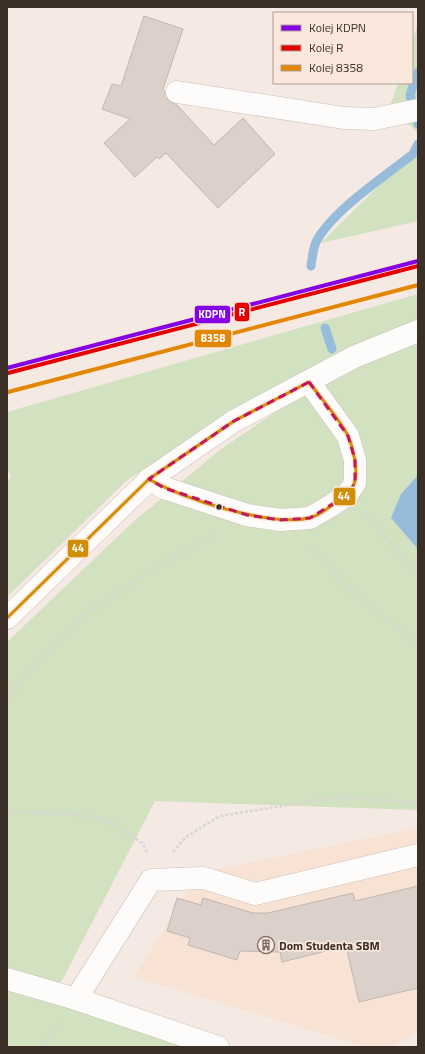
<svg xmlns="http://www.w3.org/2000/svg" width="425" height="1054" font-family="'Titillium Web',sans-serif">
<rect width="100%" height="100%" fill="#f4e9e3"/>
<polygon fill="#f8e2d4" points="418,828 418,1033 390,1047 366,1047 134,977 198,873"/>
<g fill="#d2e1c0">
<polygon points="418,24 418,133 390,107 398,83 412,83 412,42"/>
<polygon points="418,147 418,221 321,243"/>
<polygon points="418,294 418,325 188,442 126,481 7,597 7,482 11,477 7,469 7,412"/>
<polygon points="418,341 418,475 401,494 413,542 418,549 418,810 155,801 53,998 194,1047 7,1047 7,642 133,522 220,450 274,413 364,363"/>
</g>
<polygon fill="#97bcdb" points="418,475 418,549 391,518 401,494"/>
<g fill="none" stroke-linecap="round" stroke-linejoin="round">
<g stroke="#97bcdb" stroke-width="9">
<polyline points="418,72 410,95 418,124"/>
<path d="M311 266C312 259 313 249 316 242 332 211 385 176 413 154L418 144"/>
<polyline points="325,328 332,349"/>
</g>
</g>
<g fill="#dbd1ca" stroke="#c1b7b0">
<polygon points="144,16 183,29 163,89 169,101 177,105 214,145 243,118 275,154 218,208 166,153 159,159 157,157 135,177 104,143 130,119 102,109 112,84 121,86"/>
<polygon points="418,886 418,988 359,1002 346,946 282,962 280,952 240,951 237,960 188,945 190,938 167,931 177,898 201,905 203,898 253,913 268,913 353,893 355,901"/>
</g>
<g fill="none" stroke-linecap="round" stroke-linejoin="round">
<g stroke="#ccc2bb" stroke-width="23">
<g id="minor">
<polyline points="177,92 344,118 374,119 418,110"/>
<polyline points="149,479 164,488 247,515 280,520 310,518 332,505 347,495 355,483 355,460 348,436 309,382"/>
<polyline points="7,618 151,478 234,421 354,357 418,331"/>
<polyline points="7,979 76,999 218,1047"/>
<polyline points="76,999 151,880 204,878 255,894 418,855"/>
</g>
</g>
<g stroke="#d9d5d3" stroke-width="2.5" stroke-dasharray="3 2" stroke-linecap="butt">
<polyline points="364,514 418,573"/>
<polyline points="310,545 346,586 418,644"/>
<polyline points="7,697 79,619 149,572 215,533"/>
<polyline points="7,812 74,814 108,820 142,843 148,854"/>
<polyline points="173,852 186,837 220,816 339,797 418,803"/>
<polyline points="44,1047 60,1022"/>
</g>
<use href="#minor" stroke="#fdfcfb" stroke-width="22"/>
<g stroke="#fbe8dc" stroke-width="6">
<g id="bus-1">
<path d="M309 382C320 397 341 421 348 436 353 447 359 473 354 484 352 490 346 496 340 499 332 505 320 516 309 518 271 527 182 499 149 479L234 421Z"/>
<polyline points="7,618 149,479"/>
</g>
</g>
<use href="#bus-1" stroke="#d18e08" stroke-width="3"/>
<g stroke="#fbe8dc" stroke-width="7">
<polyline id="rail-1" points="7,368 418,261"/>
</g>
<g stroke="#fbe8dc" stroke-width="7">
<polyline id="rail-2" points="8,373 418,266"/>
</g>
<g stroke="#fbe8dc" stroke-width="7">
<polyline id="rail-3" points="8,392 418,285"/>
</g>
<use href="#rail-1" stroke="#8500e5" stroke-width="4"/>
<use href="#rail-2" stroke="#e50000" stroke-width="4"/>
<use href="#rail-3" stroke="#e28606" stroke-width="4"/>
</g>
<path fill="none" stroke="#c2185b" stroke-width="3" stroke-dasharray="8 5" stroke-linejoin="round" d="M309 382 348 436 355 460V483L347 495 310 518 280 520 247 515 164 488 149 479 234 421Z"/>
<defs>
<g id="building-ring" transform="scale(0.9)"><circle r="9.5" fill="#fbe8dc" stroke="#7c7069" stroke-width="1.5"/><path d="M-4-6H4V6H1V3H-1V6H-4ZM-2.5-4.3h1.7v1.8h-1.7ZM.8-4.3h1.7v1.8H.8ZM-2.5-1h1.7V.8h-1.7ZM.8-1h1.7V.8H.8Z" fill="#7c7069"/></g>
</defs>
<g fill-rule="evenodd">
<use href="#building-ring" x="266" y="945"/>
</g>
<circle fill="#3b2f27" stroke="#fbe8dc" stroke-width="1.5" cx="219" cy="507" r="3.5"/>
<g text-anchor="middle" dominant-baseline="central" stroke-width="3.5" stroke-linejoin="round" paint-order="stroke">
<g font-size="12" font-weight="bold" fill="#3b2f27" stroke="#fbe8dc" text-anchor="start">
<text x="279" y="945">Dom Studenta SBM</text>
</g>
</g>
<g stroke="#fbe8dc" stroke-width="1.5">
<rect x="234" y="302" width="16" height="20" rx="4" fill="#e50000"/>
<rect x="194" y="305" width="37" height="19" rx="4" fill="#8500e5"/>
<rect x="194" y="329" width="38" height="19" rx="4" fill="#e28606"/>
<rect x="333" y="487" width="23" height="19" rx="4" fill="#d18e08"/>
<rect x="67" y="539" width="22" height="19" rx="4" fill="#d18e08"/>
</g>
<g font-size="11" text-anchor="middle" font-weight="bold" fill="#fff">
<text x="242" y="316">R</text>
<text x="212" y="318">KDPN</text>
<text x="213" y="342">8358</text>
<text x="344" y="500">44</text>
<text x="78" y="552">44</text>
</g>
<rect width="425" height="1054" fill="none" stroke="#3b2f27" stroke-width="16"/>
<rect x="273" y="12" width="140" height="72" fill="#fbe8dc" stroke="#ae9e94"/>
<rect x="281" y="25" width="20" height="6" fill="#8500e5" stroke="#ae9e94"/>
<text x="309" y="32" font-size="12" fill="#3b2f27">Kolej KDPN</text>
<rect x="281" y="45" width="20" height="6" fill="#e50000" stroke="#ae9e94"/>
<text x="309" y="52" font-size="12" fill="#3b2f27">Kolej R</text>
<rect x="281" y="65" width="20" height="6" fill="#e28606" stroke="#ae9e94"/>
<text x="309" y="72" font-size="12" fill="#3b2f27">Kolej 8358</text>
</svg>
